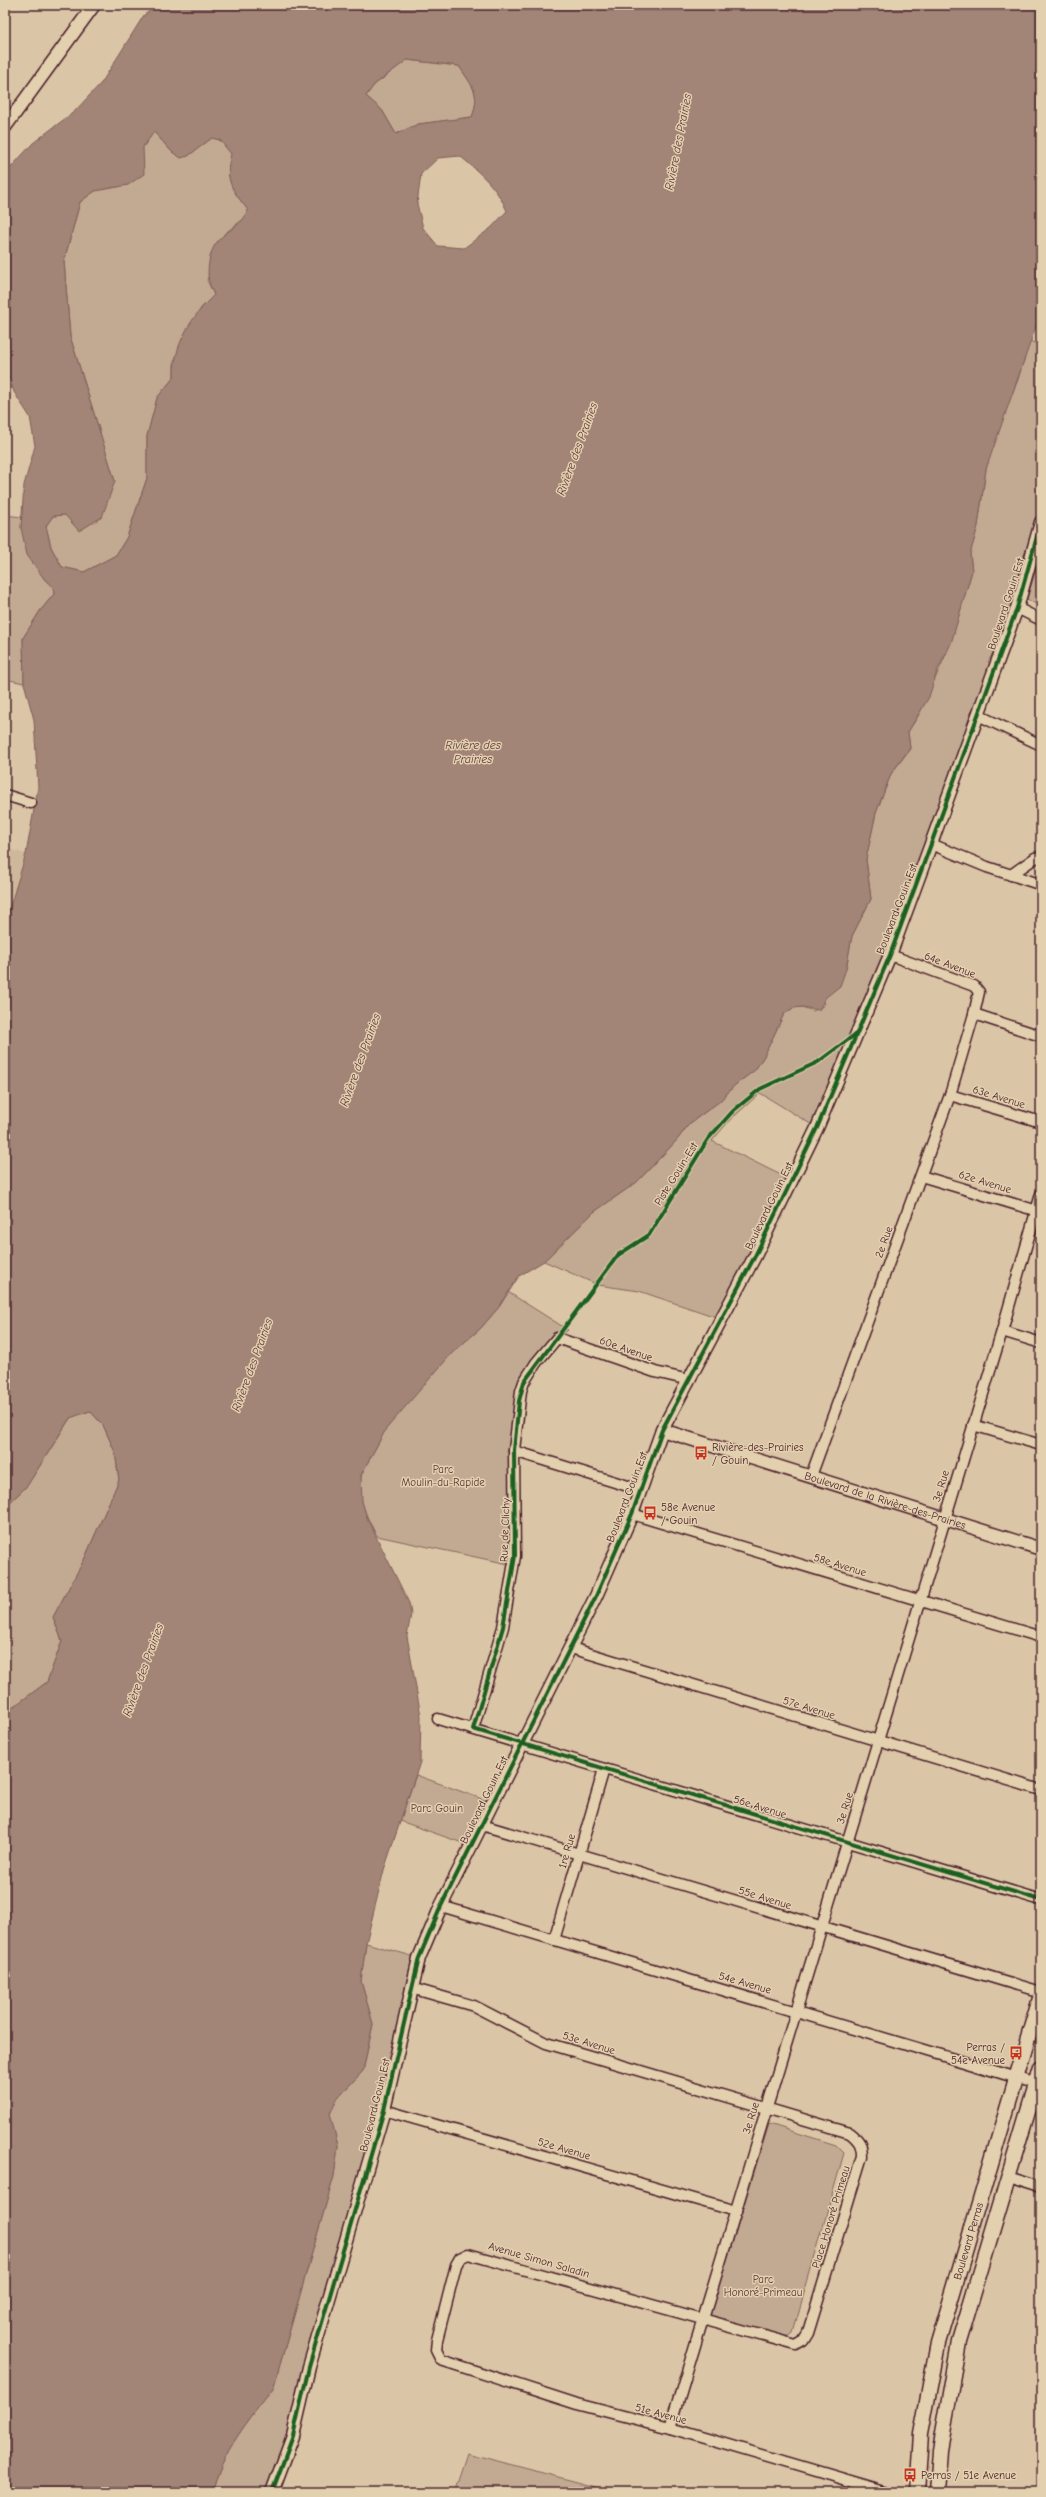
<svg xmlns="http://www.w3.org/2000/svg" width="1046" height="2497" font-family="'Comic Neue',sans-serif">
<rect width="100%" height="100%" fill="#dac6a6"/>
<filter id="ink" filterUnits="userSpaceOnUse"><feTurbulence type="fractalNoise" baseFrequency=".025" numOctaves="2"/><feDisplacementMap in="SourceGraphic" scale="8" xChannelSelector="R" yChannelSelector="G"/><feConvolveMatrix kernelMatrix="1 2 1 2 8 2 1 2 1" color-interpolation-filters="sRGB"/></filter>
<g filter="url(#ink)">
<polygon fill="#ceb89c" points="5,848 26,854 5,923"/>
<g fill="#c2aa92" stroke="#86645e">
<path d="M407 60 459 66C472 86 481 93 472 117L419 124 396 134 382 110 366 96 374 85Z"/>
<path d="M154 132 172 152 188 156 212 138 220 140 232 154C224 180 232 190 248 210L246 217 224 234 207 280 214 295 201 308 174 361V377L157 398 147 436V478L127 537 116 555 84 572 62 567 51 547 46 526 53 516 65 515 115 481 70 336 64 261 80 202 95 191 128 185 143 147Z"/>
<polygon points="1029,341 1041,345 1041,526 1017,608 988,662 991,664 978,715 817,1128 760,1093 729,1121 712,1141 791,1180 722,1319 639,1291 598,1285 544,1261 594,1212 637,1182 677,1140 689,1124 720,1101 735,1085 755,1070 764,1056 784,1014 793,1008 802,1007 813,1011 823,1006 825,998 846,969 852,936 871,899 866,859 876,813 891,774 910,749 908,732 920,713 951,643 972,571 970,554 978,526 986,469 1002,417 1018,380"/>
<polygon points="5,515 22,517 21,528 45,580 53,587 54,594 40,611 23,638 24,683 5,679"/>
<polygon points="1041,553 1041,607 1027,599"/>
<path d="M508 1292 568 1330 557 1338 521 1391 513 1565 377 1536C367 1518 353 1491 364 1469L386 1429 398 1413 453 1352 480 1329 499 1307Z"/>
<polygon points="90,1411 103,1425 115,1452 119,1480 84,1560 53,1617 62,1641 47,1682 5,1713 5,1507 27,1486 71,1417"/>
<polygon points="416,1775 493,1803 471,1846 400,1821"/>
<path d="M366 1943 419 1958 384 2110 272 2492H213C220 2454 249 2419 273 2389L334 2176 338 2146 330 2114 339 2096 363 2071 373 2024 361 1981Z"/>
<polygon points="769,2124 836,2145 844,2153 793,2332 786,2338 710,2315"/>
<polygon points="467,2453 615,2492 454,2492"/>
</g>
<path fill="#a28577" stroke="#7f5c59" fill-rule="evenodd" d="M158 5H1041V312L986 469 978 526 970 554 972 571 951 643 937 671 929 697 908 732 910 748 891 774 876 813 866 859 871 899 852 936 846 969 840 986 825 998 819 1010 802 1007 793 1008 784 1014 764 1056 755 1070 735 1085 720 1101 689 1124 677 1140 637 1182 594 1212 544 1261 519 1276 499 1307 480 1329 453 1352 386 1429 361 1475 362 1501 367 1518 409 1603 411 1614 407 1636 421 1716 420 1762 384 1870 366 1943 361 1981 373 2024 363 2071 339 2096 330 2113 338 2146 334 2176 273 2389C249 2419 220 2454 213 2492H5V1713L47 1682 62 1641 53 1617 84 1560 119 1480 115 1452 103 1425 90 1411 70 1418 27 1486 5 1507V923L26 854 38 787 34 720 24 683 23 638 40 611 54 594 53 587 45 580 27 555 21 528 24 485 35 446 30 417 14 392 5 365V174L33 143 75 111 102 82 144 15ZM407 60 459 66C472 86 481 93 472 117L418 124 396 134 382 110 366 96 374 85ZM154 132 172 152 181 158 188 156 212 138 220 140 231 154C224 180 232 190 248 210 241 232 214 229 209 262 207 276 208 282 214 295 192 316 173 345 174 377L157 398 147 436V478L127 537 116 555 84 572 62 567 51 547 46 526 53 516 65 515 79 531 102 517 115 481 70 336 64 261 80 202 95 191 128 185 144 174 143 147ZM460 156C480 173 497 187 507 211L491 228 464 248 438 246 423 228 417 204 421 174 438 158Z"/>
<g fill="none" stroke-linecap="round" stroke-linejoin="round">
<g stroke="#4a1f2b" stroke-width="13">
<g id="minor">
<polyline points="1017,608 1041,620"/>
<polyline points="978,715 1041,745"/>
<polyline points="5,795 31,803"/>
<polyline points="931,844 987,867 1036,883 1041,882"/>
<polyline points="1011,875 1035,858 1041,857"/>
<polyline points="890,955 974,986 979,992 974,1014 1041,1036"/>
<polyline points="950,1095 1041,1122"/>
<polyline points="921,1176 1041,1212"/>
<polyline points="1002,1331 1041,1343"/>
<polyline points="973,1425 1041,1445"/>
<polyline points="514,1451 641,1490"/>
<polyline points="811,1476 950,1095 974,1014"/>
<polyline points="632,1514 1041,1637"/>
<polyline points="571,1648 1041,1790"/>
<polyline points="438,1719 1041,1900"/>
<polyline points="473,1729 503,1627 515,1556 514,1450 521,1391 524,1382 536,1363 557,1338 655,1372 689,1380"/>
<polyline points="482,1825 1041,1992"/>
<polyline points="441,1906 1041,2085"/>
<polyline points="554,1940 604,1769"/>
<path d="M411 1988 474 2006 546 2043 850 2133C859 2140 862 2145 862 2156L808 2333 803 2341 796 2345 468 2254 460 2258 456 2265 437 2340 436 2350 441 2360 577 2404 670 2428 888 2492"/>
<polyline points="384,2110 736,2211"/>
<polyline points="1009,2178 1041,2188"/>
<polyline points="670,2428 1002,1331 1041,1194"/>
</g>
</g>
<g stroke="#4a1f2b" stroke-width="15">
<g id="tertiary">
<polyline points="5,127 94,5"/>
<path id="s1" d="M662 1430 1041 1549"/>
<polyline points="272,2492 293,2436 309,2367 384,2110 419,1958 441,1906 596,1596 632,1514 662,1430 755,1256 817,1128 890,955 931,844 1017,608 1041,522"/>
</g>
</g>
<g stroke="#4a1f2b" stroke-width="17">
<g id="secondary">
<path id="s2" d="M917 2492 921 2434 938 2343 1041 1994"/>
<polyline points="937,2492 940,2450 959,2342 1041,2068"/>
</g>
</g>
<use href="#minor" stroke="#e3d0ae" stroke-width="10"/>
<use href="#tertiary" stroke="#e3d0ae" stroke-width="12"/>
<use href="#secondary" stroke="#e3d0ae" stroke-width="14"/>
<g stroke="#e3d0ae" stroke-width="6">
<g id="cycleway">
<polyline points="857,1033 818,1062 760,1089 733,1111 708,1139 649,1235 618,1255 524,1382 519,1401 514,1450 515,1556 503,1627 473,1729 1041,1900"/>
<polyline points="272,2492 293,2436 309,2367 384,2110 419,1958 441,1906 596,1596 632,1514 662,1430 755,1256 817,1128 890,955 931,844 1017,608 1041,522"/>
</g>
</g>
<use href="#cycleway" stroke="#1b5e20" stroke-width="4"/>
</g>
</g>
<defs>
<g id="bus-bare" transform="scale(1.08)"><path d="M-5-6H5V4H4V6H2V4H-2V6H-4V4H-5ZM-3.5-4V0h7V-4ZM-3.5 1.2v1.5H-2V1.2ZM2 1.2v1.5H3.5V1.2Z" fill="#c8321e" stroke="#e3d0ae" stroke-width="2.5" paint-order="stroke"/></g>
</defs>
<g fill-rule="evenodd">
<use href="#bus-bare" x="701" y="1453"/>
<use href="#bus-bare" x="650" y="1513"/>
<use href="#bus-bare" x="1016" y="2053"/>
<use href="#bus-bare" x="910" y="2475"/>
</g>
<g text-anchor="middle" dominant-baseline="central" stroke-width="3" stroke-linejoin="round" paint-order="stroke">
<g font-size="11" fill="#4a1f2b" stroke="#e3d0ae">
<text transform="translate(1006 604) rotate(-72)">Boulevard Gouin Est</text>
<text transform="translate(897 909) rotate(-69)">Boulevard Gouin Est</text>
<text transform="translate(950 965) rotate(21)">64e Avenue</text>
<text transform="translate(999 1097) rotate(17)">63e Avenue</text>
<text transform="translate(676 1174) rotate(-58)">Piste Gouin-Est</text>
<text transform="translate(985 1182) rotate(17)">62e Avenue</text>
<text transform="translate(769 1206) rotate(-64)">Boulevard Gouin Est</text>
<text transform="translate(884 1242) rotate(-70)">2e Rue</text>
<text transform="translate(626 1349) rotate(19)">60e Avenue</text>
<text transform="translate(941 1486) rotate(-73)">3e Rue</text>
<text transform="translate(627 1497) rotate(-69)">Boulevard Gouin Est</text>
<text stroke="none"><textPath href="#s1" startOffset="234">Boulevard de la Rivière-des-Prairies</textPath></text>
<text transform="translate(505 1530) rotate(-88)">Rue de Clichy</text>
<text transform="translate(840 1565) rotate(17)">58e Avenue</text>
<text transform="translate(809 1708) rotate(17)">57e Avenue</text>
<text transform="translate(484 1800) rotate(-64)">Boulevard Gouin Est</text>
<text transform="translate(760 1807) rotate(17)">56e Avenue</text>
<text transform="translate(845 1808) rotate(-73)">3e Rue</text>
<text transform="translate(567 1851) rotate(-74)">1re Rue</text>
<text transform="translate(765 1898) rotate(17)">55e Avenue</text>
<text transform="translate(745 1983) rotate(16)">54e Avenue</text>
<text transform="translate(589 2043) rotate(17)">53e Avenue</text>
<text transform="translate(375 2105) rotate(-76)">Boulevard Gouin Est</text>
<text transform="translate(751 2118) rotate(-73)">3e Rue</text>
<text transform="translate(564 2149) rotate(16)">52e Avenue</text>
<text transform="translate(831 2217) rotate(-73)">Place Honoré Primeau</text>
<text stroke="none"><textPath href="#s2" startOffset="257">Boulevard Perras</textPath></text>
<text transform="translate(539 2260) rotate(16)">Avenue Simon Saladin</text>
<text transform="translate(661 2414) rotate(15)">51e Avenue</text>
</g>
<g font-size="11" fill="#4a1f2b" stroke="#e3d0ae" text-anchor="start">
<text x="712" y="1447">Rivière-des-Prairies<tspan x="712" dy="13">/ Gouin</tspan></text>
<text x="661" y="1507">58e Avenue<tspan x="661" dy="13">/ Gouin</tspan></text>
<text x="1005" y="2047" text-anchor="end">Perras /<tspan x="1005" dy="13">54e Avenue</tspan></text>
<text x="921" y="2475">Perras / 51e Avenue</text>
</g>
<g font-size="11" fill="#5c343a" stroke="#e3d0ae">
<text x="443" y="1469">Parc<tspan x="443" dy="13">Moulin-du-Rapide</tspan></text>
<text x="437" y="1808">Parc Gouin</text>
<text x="763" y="2279">Parc<tspan x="763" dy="13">Honoré-Primeau</tspan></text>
</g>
<g font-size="12" font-style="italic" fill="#60383e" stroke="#e3d0ae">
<text transform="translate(678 142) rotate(-79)">Rivière des Prairies</text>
<text transform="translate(577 449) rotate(-70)">Rivière des Prairies</text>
<text x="473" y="745">Rivière des<tspan x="473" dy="14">Prairies</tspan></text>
<text transform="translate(360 1060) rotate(-70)">Rivière des Prairies</text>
<text transform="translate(252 1365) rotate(-70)">Rivière des Prairies</text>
<text transform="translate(143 1670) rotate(-70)">Rivière des Prairies</text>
</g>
</g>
<rect width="1046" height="2497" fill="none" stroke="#e3d0ae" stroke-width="20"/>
<rect x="10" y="10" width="1026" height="2477" fill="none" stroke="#4a1f2b" stroke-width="1.5" filter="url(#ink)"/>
</svg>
